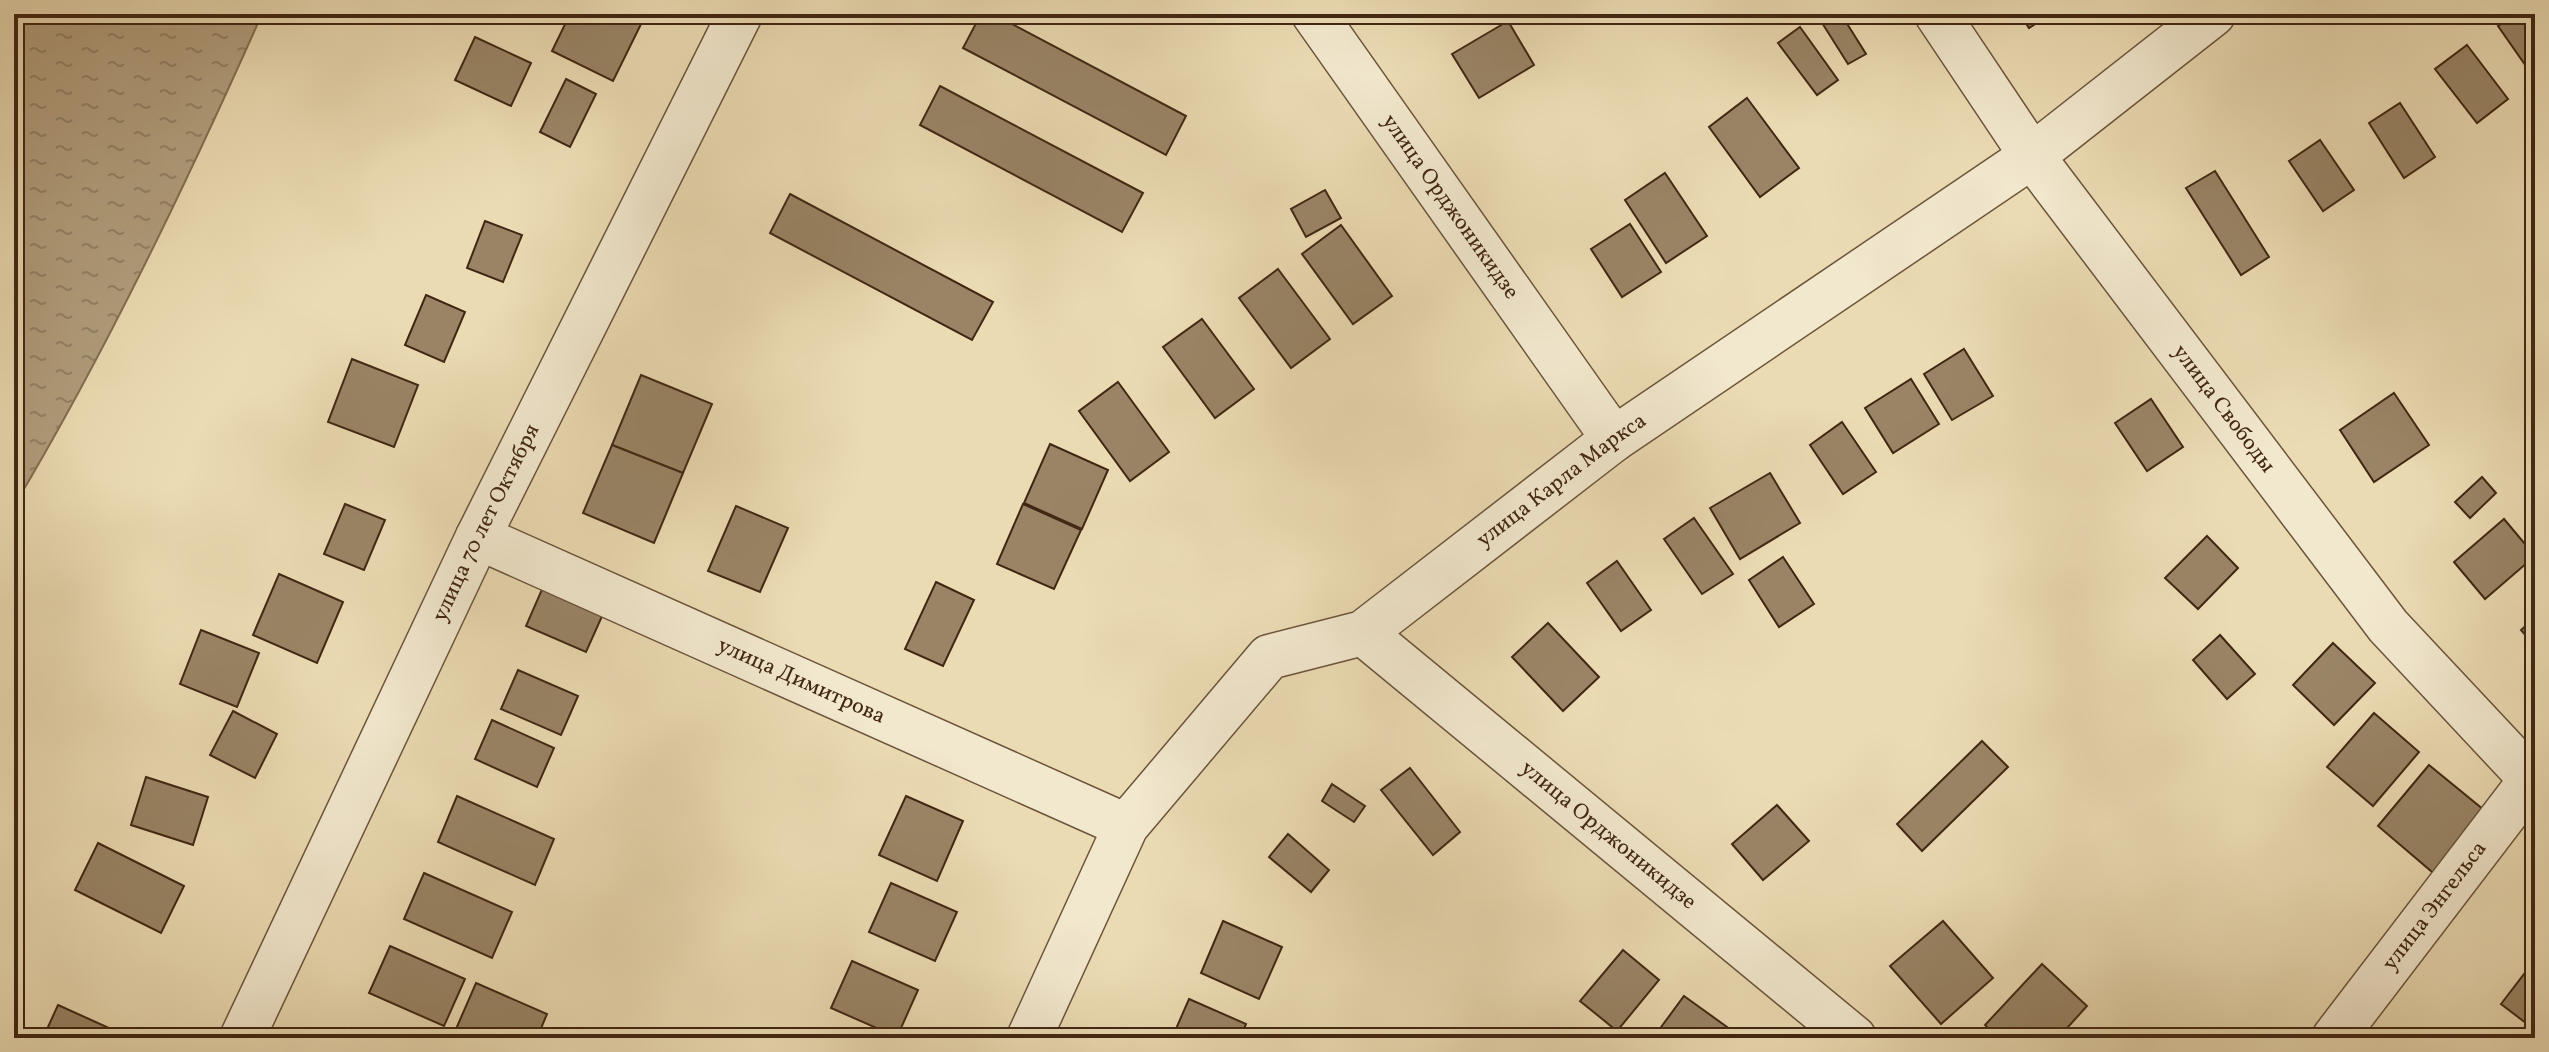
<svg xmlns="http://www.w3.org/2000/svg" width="2549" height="1052" font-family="Vollkorn,serif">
<defs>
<pattern id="water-ripples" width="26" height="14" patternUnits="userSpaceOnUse" patternTransform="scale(2)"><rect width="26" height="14" fill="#b19e7d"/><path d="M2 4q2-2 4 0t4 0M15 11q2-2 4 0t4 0" fill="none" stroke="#928165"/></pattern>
</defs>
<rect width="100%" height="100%" fill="#ebdbb3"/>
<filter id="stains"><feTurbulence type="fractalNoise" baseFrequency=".0025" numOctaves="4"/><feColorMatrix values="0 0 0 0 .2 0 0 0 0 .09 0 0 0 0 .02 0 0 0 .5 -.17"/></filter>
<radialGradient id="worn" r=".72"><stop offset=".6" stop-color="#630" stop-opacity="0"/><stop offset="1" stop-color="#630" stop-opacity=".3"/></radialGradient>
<path fill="url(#water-ripples)" stroke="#846e53" stroke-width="2" d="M14 14H262C188 180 107 350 14 506Z"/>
<g fill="#998566" stroke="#412713" stroke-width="2">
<polygon points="570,14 646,14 613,81 552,51"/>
<polygon points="981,14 993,14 1186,116 1166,155 963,48"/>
<polygon points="1841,14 1866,54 1848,64 1817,15"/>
<polygon points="2020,14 2051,14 2029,28"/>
<polygon points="2516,14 2535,14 2535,79 2498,26"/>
<polygon points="1508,21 1534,65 1479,98 1452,54"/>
<polygon points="1800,27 1838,80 1817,95 1778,43"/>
<polygon points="475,37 531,63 511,106 455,80"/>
<polygon points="2467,45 2508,99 2477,123 2435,69"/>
<polygon points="566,79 596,94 570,147 540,132"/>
<polygon points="940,86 1143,193 1122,232 920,125"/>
<polygon points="1747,98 1799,168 1760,197 1709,127"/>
<polygon points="2400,103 2435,157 2404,178 2369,123"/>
<polygon points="2320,140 2354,190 2323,211 2289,161"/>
<polygon points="2215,171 2269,257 2241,275 2186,188"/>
<polygon points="1665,173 1707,236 1666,263 1625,200"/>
<polygon points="1325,190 1341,218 1306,237 1291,209"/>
<polygon points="790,194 993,302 972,340 770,233"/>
<polygon points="485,221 522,235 503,282 467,268"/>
<polygon points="1630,224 1661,272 1622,297 1591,249"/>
<polygon points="1341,225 1392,296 1353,324 1302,254"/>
<polygon points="1278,269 1330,339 1291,368 1239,298"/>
<polygon points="426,295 465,312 444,362 405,345"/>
<polygon points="1202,319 1254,389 1215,418 1163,347"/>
<polygon points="1964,349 1993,396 1952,420 1924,374"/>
<polygon points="352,359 418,385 394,447 328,422"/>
<polygon points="641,375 712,404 683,473 612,445"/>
<polygon points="1911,379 1939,424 1893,453 1865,408"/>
<polygon points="1118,382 1169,452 1130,481 1079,411"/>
<polygon points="2394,393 2429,445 2374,482 2340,430"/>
<polygon points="2151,399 2183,447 2147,471 2115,423"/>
<polygon points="1842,422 1876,472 1843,494 1810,445"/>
<polygon points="1050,444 1108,470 1082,529 1024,503"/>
<polygon points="612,445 683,473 654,543 583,513"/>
<polygon points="1770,473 1800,523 1740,559 1710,508"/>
<polygon points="2482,477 2496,493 2470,518 2455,502"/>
<polygon points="345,504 385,520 364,570 324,554"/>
<polygon points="1023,504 1081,530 1054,589 997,564"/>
<polygon points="736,506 788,528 760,592 708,571"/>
<polygon points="1694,518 1733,574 1702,594 1664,539"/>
<polygon points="2504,519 2535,556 2485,599 2454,562"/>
<polygon points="2207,536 2238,568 2198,609 2165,578"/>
<polygon points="1783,557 1814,604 1779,627 1749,580"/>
<polygon points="1617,561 1651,610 1621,631 1587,583"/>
<polygon points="279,574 343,602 317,663 253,635"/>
<polygon points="936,582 974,600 943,666 905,649"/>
<polygon points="543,587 603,614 586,652 526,626"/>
<polygon points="2535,617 2535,646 2521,630"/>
<polygon points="1548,623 1599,677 1563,711 1512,657"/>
<polygon points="201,630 259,653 237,707 180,684"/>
<polygon points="2220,635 2255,674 2227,699 2193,660"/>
<polygon points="2333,643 2375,683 2334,725 2293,685"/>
<polygon points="518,670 578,696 561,735 501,709"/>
<polygon points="233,711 277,734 255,778 210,755"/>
<polygon points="2374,713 2419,752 2373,806 2327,767"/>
<polygon points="492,720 554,748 537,787 475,759"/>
<polygon points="1982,741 2008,767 1922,851 1897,824"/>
<polygon points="2429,765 2490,815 2438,877 2378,826"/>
<polygon points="1410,768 1460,832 1433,855 1381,790"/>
<polygon points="146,777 208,797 193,845 131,825"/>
<polygon points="1332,784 1365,806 1354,822 1322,801"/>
<polygon points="457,796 554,839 535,885 438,842"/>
<polygon points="906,796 963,821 937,881 879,855"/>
<polygon points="1777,805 1809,841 1763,880 1732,844"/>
<polygon points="1288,834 1329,870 1311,892 1269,857"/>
<polygon points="98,843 184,886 161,933 75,890"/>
<polygon points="424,873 512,912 492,958 404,919"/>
<polygon points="891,883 957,912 935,961 869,932"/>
<polygon points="1223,921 1282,947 1259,999 1201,973"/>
<polygon points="1943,921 1993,978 1941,1024 1890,966"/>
<polygon points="390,946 465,979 444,1026 369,993"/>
<polygon points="1623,950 1659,980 1617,1031 1580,1001"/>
<polygon points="852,961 918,990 897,1037 831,1008"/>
<polygon points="2042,964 2087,1006 2058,1038 1998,1038 1985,1025"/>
<polygon points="2531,965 2535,968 2535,1030 2501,1004"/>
<polygon points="476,983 547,1014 537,1038 477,1038 456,1029"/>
<polygon points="1684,996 1727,1027 1719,1038 1653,1038"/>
<polygon points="1189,999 1246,1024 1240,1038 1172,1038"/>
<polygon points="58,1005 109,1028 105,1038 43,1038"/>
<polygon points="352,1028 373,1038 348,1038"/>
</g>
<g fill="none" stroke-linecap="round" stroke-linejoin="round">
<g stroke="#6c543b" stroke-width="47">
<g id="minor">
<path id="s1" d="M1314 14 1614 439"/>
<path id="s2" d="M1937 14 2032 156 2388 626 2535 783"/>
<path id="s3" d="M478 537 1126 826"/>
<path id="s4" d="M1363 633 1854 1038"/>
<path id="s5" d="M242 1038 478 537 740 14"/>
<path id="s6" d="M1029 1038 1126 826 1269 657 1363 633 1614 439 2032 156 2213 14"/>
<path id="s7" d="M2334 1038 2535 775"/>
</g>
</g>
<use href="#minor" stroke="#f2e8ce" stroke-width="44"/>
</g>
<g text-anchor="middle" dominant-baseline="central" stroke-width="6" stroke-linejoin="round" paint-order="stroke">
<g font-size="22" fill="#412713" stroke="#f2e8ce">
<text stroke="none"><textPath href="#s1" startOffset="236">улица Орджоникидзе</textPath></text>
<text stroke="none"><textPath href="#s2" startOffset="488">улица Свободы</textPath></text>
<text stroke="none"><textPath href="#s6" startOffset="802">улица Карла Маркса</textPath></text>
<text stroke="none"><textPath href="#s5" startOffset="570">улица 70 лет Октября</textPath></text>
<text stroke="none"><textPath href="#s3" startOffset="354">улица Димитрова</textPath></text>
<text stroke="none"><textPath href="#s4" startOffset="318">улица Орджоникидзе</textPath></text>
<text stroke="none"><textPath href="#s7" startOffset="166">улица Энгельса</textPath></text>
</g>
</g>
<rect width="2549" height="1052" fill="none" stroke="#ebdbb3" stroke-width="48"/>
<rect x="16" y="16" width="2517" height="1020" fill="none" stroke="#412713" stroke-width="4"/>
<rect x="24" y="24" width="2501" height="1004" fill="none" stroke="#412713" stroke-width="2"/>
<rect width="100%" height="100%" filter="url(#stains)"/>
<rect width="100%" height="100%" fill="url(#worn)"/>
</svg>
